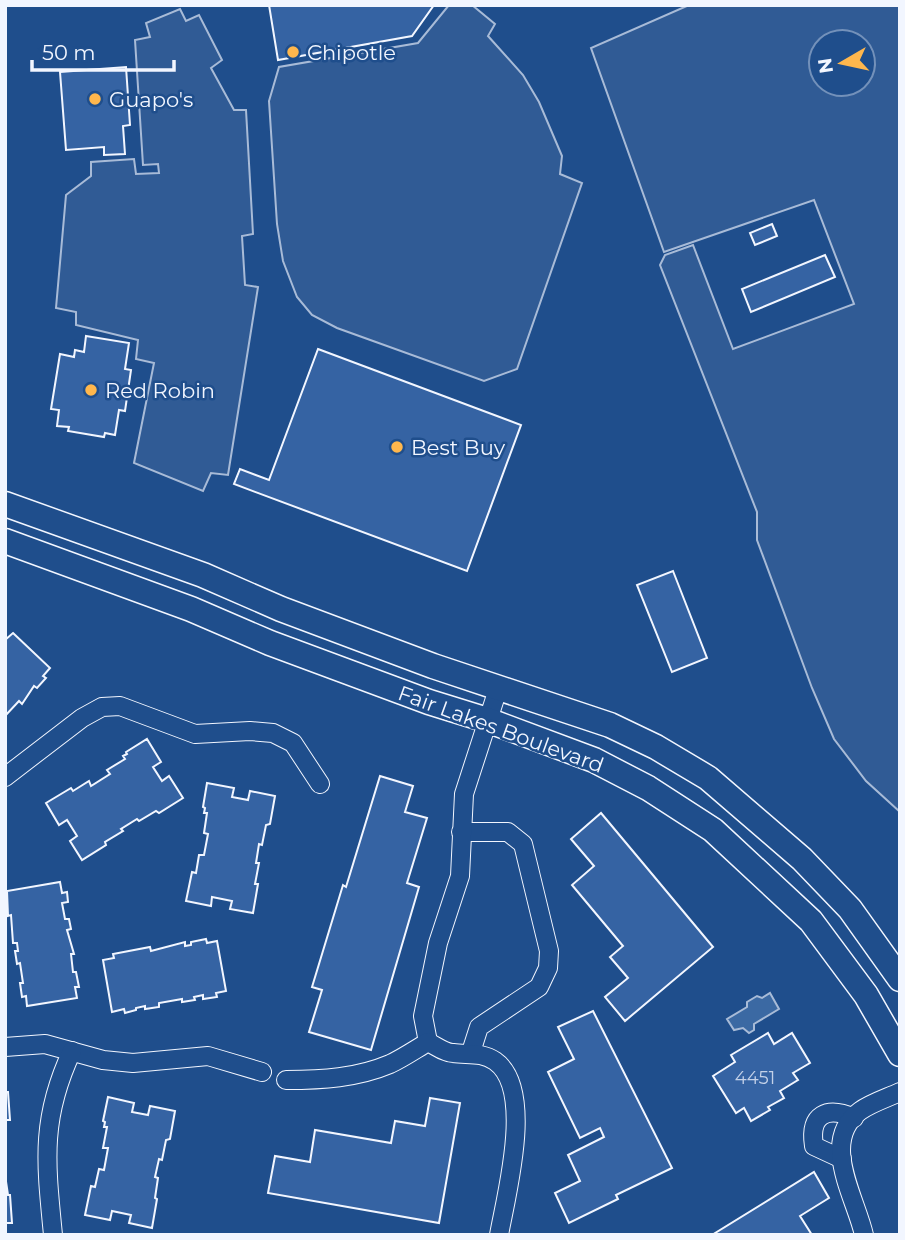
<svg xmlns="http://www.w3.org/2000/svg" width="905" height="1240" font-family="Montserrat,sans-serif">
<rect width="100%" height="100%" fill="#1f4e8c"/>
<g fill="#305b95" stroke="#a8bbd7" stroke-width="2" fill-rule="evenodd">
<polygon points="449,5 472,5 495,24 488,36 523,75 539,102 562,156 560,174 582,183 517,369 484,381 337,328 312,315 297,297 283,261 277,224 269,101 279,67 418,43"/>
<path d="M689 5H900V812L866 781 834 739 812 688 757 540V512L660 265 665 255 693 245 733 349 854 304 814 200 664 252 591 48ZM821 42H863V84H821Z"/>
<polygon points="180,9 186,21 199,15 222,60 211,68 234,110 246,110 253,234 242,236 245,285 258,287 228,475 211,473 203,491 134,463 154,363 136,359 138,340 76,325 76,312 56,308 66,195 91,176 91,162 134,159 136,174 159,173 158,164 143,165 135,40 150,37 146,23"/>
</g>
<polygon fill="#3b69a3" stroke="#a8bbd7" stroke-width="2" points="770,993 779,1009 754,1024 754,1030 749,1033 743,1028 734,1030 727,1019 747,1007 747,1002 757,996 762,998"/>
<g fill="#3563a3" stroke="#f2f6ff" stroke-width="2">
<polygon points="269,5 434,5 412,36 278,60"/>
<polygon points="126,67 130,125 123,126 125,154 104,155 104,147 66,150 60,72"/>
<polygon points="772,224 777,236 755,245 750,233"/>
<polygon points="825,255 835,277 751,312 742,289"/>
<polygon points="86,336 129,343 125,369 131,370 125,411 119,410 115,435 105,433 104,437 68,431 69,427 57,426 59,410 51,409 60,354 74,357 75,350 84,352"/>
<polygon points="318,349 521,425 467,571 234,484 240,469 269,480"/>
<polygon points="673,571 707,658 672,672 637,585"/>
<polygon points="13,633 50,668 43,676 46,678 37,688 34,686 22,704 19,701 5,716 5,640"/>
<polygon points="147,739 161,762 153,767 162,781 169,776 183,798 159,813 156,811 139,821 137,819 121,829 123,831 105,842 106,845 82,860 70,841 77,836 67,820 59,825 46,803 71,788 73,791 89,781 91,786 110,774 107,770 125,759 123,756 127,754 126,752"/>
<polygon points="380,776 413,786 405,812 427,818 407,883 419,887 371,1050 309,1032 322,990 312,987 343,885 346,887"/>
<polygon points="207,783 234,788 232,797 248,800 250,791 275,796 270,824 266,825 262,845 259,844 256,863 259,863 255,884 258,884 253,913 230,909 232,901 212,897 211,906 186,901 192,872 196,873 199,855 204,855 208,834 204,833 207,813 204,813 205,808 203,807"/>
<polygon points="601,813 713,947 625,1021 605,997 628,978 610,957 623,946 572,885 594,866 571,839"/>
<polygon points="60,882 62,893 67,892 68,902 62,903 65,919 69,919 71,929 67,930 74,954 71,954 73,972 76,972 79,987 75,987 77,998 27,1006 26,996 22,997 20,983 23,983 20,963 17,964 15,951 18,951 17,943 13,943 11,915 8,916 7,891"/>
<polygon points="206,939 207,943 217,941 226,991 216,993 217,997 203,999 203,995 194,997 195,1000 182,1002 182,999 159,1003 159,1007 145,1009 145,1006 136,1008 136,1010 125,1013 124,1009 112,1012 103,960 114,958 113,954 150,947 151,951 185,942 185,946 191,945 191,942"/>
<polygon points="593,1011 672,1168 616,1195 618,1199 569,1223 555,1193 580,1181 568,1155 604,1137 600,1128 580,1138 548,1072 574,1059 558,1027"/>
<polygon points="768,1033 774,1044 792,1033 810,1063 793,1073 798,1080 780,1091 784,1098 768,1107 770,1110 751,1121 744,1108 736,1113 713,1076 735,1062 731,1055"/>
<polygon points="5,1092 8,1092 10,1120 6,1120 5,1141"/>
<polygon points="108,1097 134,1103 132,1112 148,1115 150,1106 175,1111 170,1139 166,1140 162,1160 159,1159 155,1177 158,1178 155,1198 157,1199 152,1228 129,1223 131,1215 112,1211 110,1220 85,1215 91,1186 95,1187 99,1169 104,1170 108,1148 103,1148 107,1127 104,1127 105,1122 103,1121"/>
<polygon points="430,1098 460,1103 439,1223 268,1193 275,1156 310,1162 315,1130 391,1143 395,1121 425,1126"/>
<polygon points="814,1172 829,1198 800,1216 812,1235 712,1235"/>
<polygon points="5,1175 8,1195 10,1195 12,1223 5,1223"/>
</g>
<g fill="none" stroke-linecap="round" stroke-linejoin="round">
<g stroke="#f2f6ff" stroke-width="20">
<g id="street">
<polyline points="5,777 82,718 102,707 120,706 195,734 250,731 273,733 293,743 320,784"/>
<polyline points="461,832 508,832 523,844 549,951 548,968 539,987 479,1027 471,1052"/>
<polyline points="428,1042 423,1016 438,943 460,876 464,794 499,686"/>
<polyline points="5,1047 45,1044 103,1060 133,1063 208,1056 262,1072"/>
<path d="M286 1080C322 1080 357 1078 390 1064 403 1058 416 1049 428 1042 436 1046 445 1053 453 1053 468 1055 482 1052 495 1061 535 1089 506 1195 499 1235"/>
<path d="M842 1159 814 1146C809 1114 827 1106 854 1118"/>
<path d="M53 1235C46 1163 40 1119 72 1051"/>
<path d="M864 1235C856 1198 819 1141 860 1111 871 1103 887 1098 900 1092"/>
</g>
</g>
<g stroke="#f2f6ff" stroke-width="27">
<g id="secondary">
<polyline points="5,504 203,575 281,609 433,666 610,725 656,747 708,778 802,859 850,909 900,979"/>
<polyline points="5,541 191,609 270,643 429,702 487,720 594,760 648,788 713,830 811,921 866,995 900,1054"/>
</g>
</g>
<use href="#street" stroke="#1f4e8c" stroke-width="18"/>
<use href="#secondary" stroke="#1f4e8c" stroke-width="24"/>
</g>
<g fill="#ffb74d" stroke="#1f4e8c" stroke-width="2.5">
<circle cx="293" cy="52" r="7"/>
<circle cx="95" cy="99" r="7"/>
<circle cx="91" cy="390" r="7"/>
<circle cx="397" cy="447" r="7"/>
</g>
<g text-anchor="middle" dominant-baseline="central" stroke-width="5" stroke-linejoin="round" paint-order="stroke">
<g font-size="18" fill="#c3d1e8">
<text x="755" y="1078">4451</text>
</g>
<g font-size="21" fill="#f2f6ff" stroke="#1f4e8c" text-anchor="start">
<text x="307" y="52">Chipotle</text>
<text x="109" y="99">Guapo's</text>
<text x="105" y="390">Red Robin</text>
<text x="411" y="447">Best Buy</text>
</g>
<g font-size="21" fill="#f2f6ff" stroke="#1f4e8c">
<text transform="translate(501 729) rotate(20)">Fair Lakes Boulevard</text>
</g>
</g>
<rect width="905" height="1240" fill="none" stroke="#f2f6ff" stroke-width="14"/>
<g transform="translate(842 63) rotate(261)"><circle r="33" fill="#1f4e8c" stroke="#7391ba" stroke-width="2"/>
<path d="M0-5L12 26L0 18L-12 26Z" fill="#ffb74d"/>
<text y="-10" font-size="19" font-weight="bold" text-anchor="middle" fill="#f2f6ff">N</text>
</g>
<path d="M32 60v10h142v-10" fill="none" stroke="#f2f6ff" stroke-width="3.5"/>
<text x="42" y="60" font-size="21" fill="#f2f6ff" stroke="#1f4e8c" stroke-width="5" paint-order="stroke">50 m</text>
</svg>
